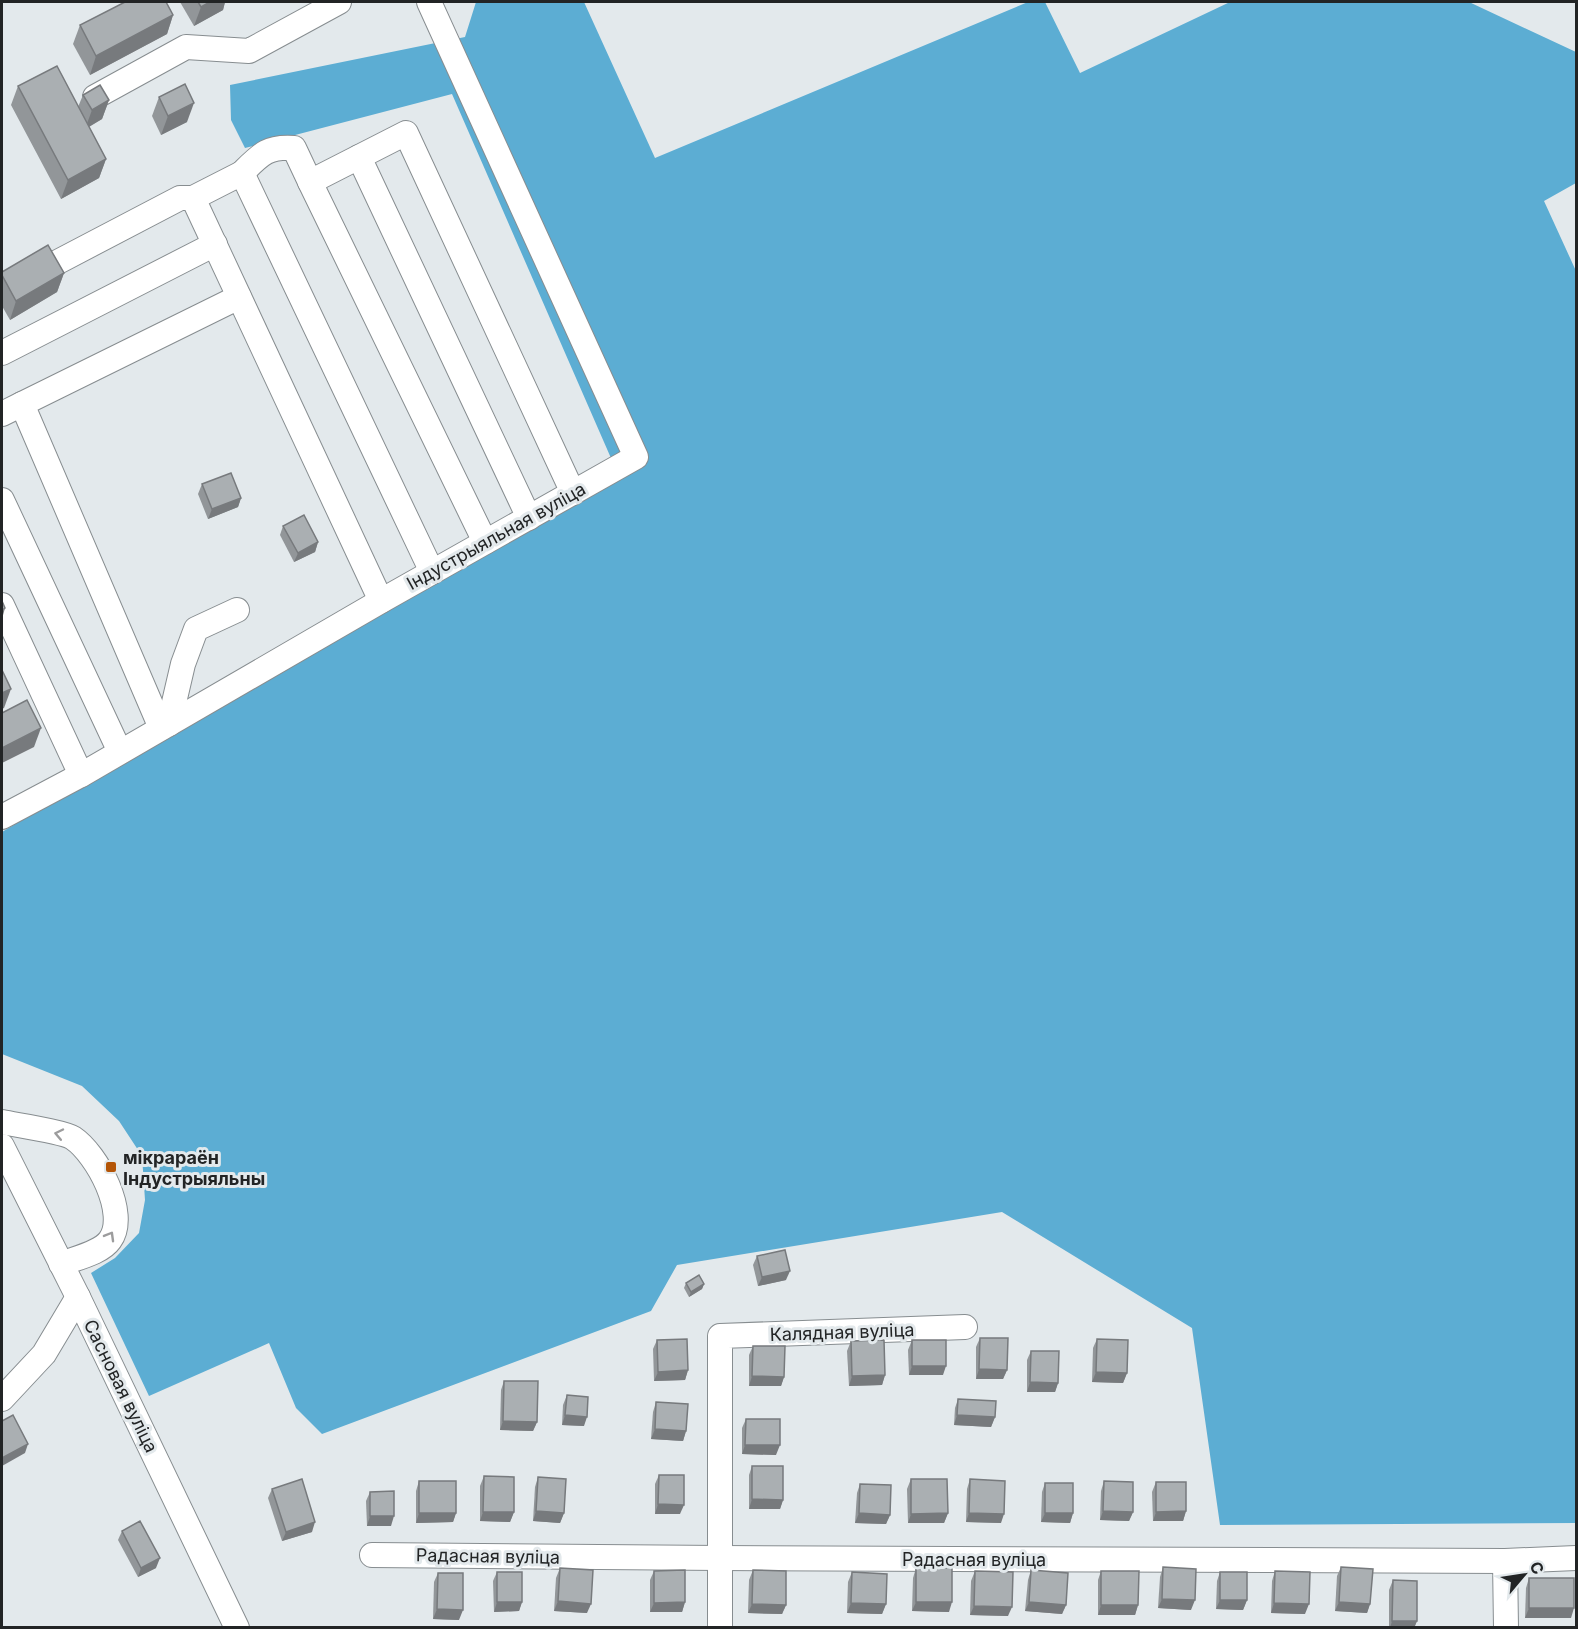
<svg xmlns="http://www.w3.org/2000/svg" width="1578" height="1629" font-family="Inter,sans-serif">
<rect width="100%" height="100%" fill="#e3e9ec"/>
<polygon fill="#5cadd3" points="476,2 584,2 655,158 1028,2 1045,2 1080,73 1230,2 1469,2 1576,52 1576,183 1544,201 1576,271 1576,1523 1220,1525 1192,1328 1002,1212 677,1265 651,1311 322,1434 296,1408 269,1343 149,1396 91,1273 115,1258 139,1233 145,1200 142,1156 119,1121 82,1086 2,1054 2,832 614,465 452,94 245,148 231,120 230,85 465,37"/>
<g fill="none" stroke-linecap="round" stroke-linejoin="round">
<g stroke="#878d90" stroke-width="26">
<g id="minor">
<polyline points="95,97 186,47 249,51 339,2"/>
<polyline points="359,157 529,518"/>
<path d="M242 173C260 155 267 146 294 148L310 182"/>
<polyline points="193,198 381,601"/>
<polyline points="52,265 180,198 193,198 242,173 432,572"/>
<polyline points="2,353 215,244"/>
<polyline points="2,414 22,404"/>
<polyline points="2,500 120,752"/>
<polyline points="485,542 310,182 406,133 573,493"/>
<polyline points="2,605 81,775"/>
<polyline points="169,724 183,664 196,629 237,610"/>
<polyline points="161,728 22,404 239,297"/>
<polyline points="2,817 81,775 381,601 636,457 429,2"/>
<path d="M2 1122C16 1125 64 1132 73 1138 97 1154 129 1214 110 1240 101 1253 76 1258 61 1264"/>
<polyline points="2,1146 78,1297 237,1628"/>
<polyline points="2,1399 44,1354 78,1297"/>
<polyline points="372,1555 720,1558 1505,1561 1576,1558"/>
<polyline points="1505,1561 1506,1628"/>
<polyline points="720,1628 720,1336 965,1327"/>
</g>
</g>
<use href="#minor" stroke="#fff" stroke-width="24"/>
</g>
<g fill="#929699">
<polygon points="180,2 225,2 223,10 194,26"/>
<polygon points="173,15 167,34 90,75 73,44 80,25"/>
<polygon points="18,86 78,107 83,95 109,100 102,119 89,127 106,159 99,178 61,199 11,105"/>
<polygon points="159,97 187,122 161,135 152,116"/>
<polygon points="2,272 64,273 57,292 10,320 2,306"/>
<polygon points="202,484 241,498 238,507 208,519 198,494"/>
<polygon points="283,526 318,542 315,552 294,562 280,535"/>
<polygon points="757,1256 786,1280 758,1286 753,1265"/>
<polygon points="686,1283 704,1284 702,1289 689,1297 684,1288"/>
<polygon points="980,1338 1007,1370 1003,1379 976,1379 976,1347"/>
<polygon points="1097,1339 1127,1373 1123,1383 1092,1382 1093,1348"/>
<polygon points="657,1340 688,1370 685,1380 654,1381 653,1349"/>
<polygon points="912,1340 943,1375 909,1375 908,1350"/>
<polygon points="851,1341 885,1375 882,1385 849,1386 847,1351"/>
<polygon points="753,1346 784,1377 781,1386 749,1386 749,1355"/>
<polygon points="1031,1351 1058,1383 1055,1392 1027,1392 1027,1360"/>
<polygon points="504,1381 537,1422 533,1431 500,1430 501,1390"/>
<polygon points="567,1395 584,1426 562,1425 563,1405"/>
<polygon points="958,1399 995,1417 991,1427 954,1425 955,1408"/>
<polygon points="656,1402 686,1431 683,1441 651,1439 653,1412"/>
<polygon points="746,1419 776,1455 742,1454 742,1428"/>
<polygon points="752,1466 783,1500 780,1509 749,1509 749,1475"/>
<polygon points="659,1475 680,1514 655,1514 655,1484"/>
<polygon points="484,1476 514,1512 510,1522 480,1521 480,1486"/>
<polygon points="538,1477 564,1513 560,1523 533,1521 535,1487"/>
<polygon points="911,1479 948,1513 944,1523 908,1523 907,1489"/>
<polygon points="970,1479 1001,1523 966,1522 967,1489"/>
<polygon points="419,1481 456,1513 453,1522 416,1523 416,1491"/>
<polygon points="1104,1481 1133,1512 1129,1521 1100,1520 1101,1491"/>
<polygon points="1156,1482 1186,1511 1183,1521 1153,1521 1152,1492"/>
<polygon points="1045,1483 1073,1513 1070,1523 1041,1522 1042,1492"/>
<polygon points="860,1484 890,1515 886,1524 855,1523 857,1493"/>
<polygon points="272,1489 312,1532 282,1541 268,1498"/>
<polygon points="370,1492 391,1526 367,1526 366,1501"/>
<polygon points="122,1531 156,1568 138,1577 118,1540"/>
<polygon points="1163,1567 1191,1610 1158,1608 1160,1577"/>
<polygon points="1341,1567 1370,1604 1367,1613 1335,1611 1337,1576"/>
<polygon points="560,1568 587,1613 554,1611 556,1578"/>
<polygon points="916,1568 949,1612 912,1611 913,1578"/>
<polygon points="753,1570 786,1605 782,1614 748,1613 749,1580"/>
<polygon points="1031,1570 1066,1605 1062,1614 1025,1611 1028,1580"/>
<polygon points="654,1571 685,1602 682,1612 650,1612 650,1580"/>
<polygon points="975,1571 1008,1616 970,1615 971,1581"/>
<polygon points="1101,1571 1138,1605 1135,1615 1098,1615 1098,1580"/>
<polygon points="1275,1571 1305,1614 1271,1613 1272,1581"/>
<polygon points="497,1572 522,1602 519,1611 494,1612 493,1581"/>
<polygon points="852,1572 886,1604 882,1614 847,1613 848,1582"/>
<polygon points="1220,1572 1247,1600 1243,1610 1216,1609 1217,1581"/>
<polygon points="438,1573 459,1620 433,1619 434,1582"/>
<polygon points="1529,1578 1571,1618 1525,1618 1526,1588"/>
<polygon points="1393,1580 1417,1621 1414,1628 1389,1628 1389,1590"/>
</g>
<g fill="#777a7d">
<polygon points="210,2 225,2 223,10 194,26 201,7"/>
<polygon points="173,15 167,34 90,75 96,56"/>
<polygon points="109,100 102,119 85,129 92,110"/>
<polygon points="194,103 187,122 161,135 168,116"/>
<polygon points="106,159 99,178 61,199 68,180"/>
<polygon points="64,273 57,292 10,320 16,301"/>
<polygon points="241,498 238,507 208,519 212,509"/>
<polygon points="318,542 315,552 294,562 298,553"/>
<polygon points="5,608 2,619 2,610"/>
<polygon points="11,689 4,708 2,709 2,693"/>
<polygon points="41,728 34,747 2,763 2,748"/>
<polygon points="790,1271 786,1280 758,1286 762,1277"/>
<polygon points="704,1284 702,1289 689,1297 691,1292"/>
<polygon points="912,1366 946,1366 943,1375 909,1375"/>
<polygon points="979,1369 1007,1370 1003,1379 976,1379"/>
<polygon points="688,1370 685,1380 654,1381 658,1372"/>
<polygon points="1096,1372 1127,1373 1123,1383 1092,1382"/>
<polygon points="885,1375 882,1385 849,1386 852,1376"/>
<polygon points="752,1376 784,1377 781,1386 749,1386"/>
<polygon points="1030,1382 1058,1383 1055,1392 1027,1392"/>
<polygon points="565,1415 587,1417 584,1426 562,1425"/>
<polygon points="957,1415 995,1417 991,1427 954,1425"/>
<polygon points="503,1421 537,1422 533,1431 500,1430"/>
<polygon points="655,1429 686,1431 683,1441 651,1439"/>
<polygon points="28,1444 25,1453 2,1466 2,1458"/>
<polygon points="745,1445 780,1445 776,1455 742,1454"/>
<polygon points="752,1499 783,1500 780,1509 749,1509"/>
<polygon points="658,1504 684,1505 680,1514 655,1514"/>
<polygon points="536,1511 564,1513 560,1523 533,1521"/>
<polygon points="1103,1511 1133,1512 1129,1521 1100,1520"/>
<polygon points="1186,1511 1183,1521 1153,1521 1156,1512"/>
<polygon points="483,1512 514,1512 510,1522 480,1521"/>
<polygon points="419,1513 456,1513 453,1522 416,1523"/>
<polygon points="859,1513 890,1515 886,1524 855,1523"/>
<polygon points="948,1513 944,1523 908,1523 911,1514"/>
<polygon points="969,1513 1004,1514 1001,1523 966,1522"/>
<polygon points="1045,1513 1073,1513 1070,1523 1041,1522"/>
<polygon points="370,1516 394,1516 391,1526 367,1526"/>
<polygon points="315,1522 312,1532 282,1541 286,1532"/>
<polygon points="160,1558 156,1568 138,1577 141,1568"/>
<polygon points="1162,1599 1195,1600 1191,1610 1158,1608"/>
<polygon points="1220,1600 1247,1600 1243,1610 1216,1609"/>
<polygon points="558,1601 591,1604 587,1613 554,1611"/>
<polygon points="497,1602 522,1602 519,1611 494,1612"/>
<polygon points="685,1602 682,1612 650,1612 654,1603"/>
<polygon points="916,1602 952,1602 949,1612 912,1611"/>
<polygon points="1029,1602 1066,1605 1062,1614 1025,1611"/>
<polygon points="1339,1602 1370,1604 1367,1613 1335,1611"/>
<polygon points="851,1603 886,1604 882,1614 847,1613"/>
<polygon points="1274,1603 1309,1604 1305,1614 1271,1613"/>
<polygon points="752,1604 786,1605 782,1614 748,1613"/>
<polygon points="1101,1605 1138,1605 1135,1615 1098,1615"/>
<polygon points="974,1606 1012,1607 1008,1616 970,1615"/>
<polygon points="1529,1608 1574,1608 1571,1618 1525,1618"/>
<polygon points="437,1609 463,1610 459,1620 433,1619"/>
<polygon points="1392,1621 1417,1621 1414,1628 1390,1628"/>
</g>
<g fill="#aaafb2" stroke="#777a7d" stroke-width="1.5">
<polygon points="125,2 166,2 173,15 96,56 80,25"/>
<polygon points="198,2 210,2 201,7"/>
<polygon points="57,66 106,159 68,180 18,86"/>
<polygon points="185,84 194,103 168,116 159,97"/>
<polygon points="100,85 109,100 92,110 83,95"/>
<polygon points="48,245 64,273 16,301 2,275 2,272"/>
<polygon points="231,473 241,498 212,509 202,484"/>
<polygon points="304,515 318,542 298,553 283,526"/>
<polygon points="2,601 5,608 2,610"/>
<polygon points="2,670 11,689 2,693"/>
<polygon points="27,700 41,728 2,748 2,713"/>
<polygon points="785,1250 790,1271 762,1277 757,1256"/>
<polygon points="699,1275 704,1284 691,1292 686,1283"/>
<polygon points="980,1338 1008,1338 1007,1370 979,1369"/>
<polygon points="687,1339 688,1370 658,1372 657,1340"/>
<polygon points="1097,1339 1128,1340 1127,1373 1096,1372"/>
<polygon points="884,1340 885,1375 852,1376 851,1341"/>
<rect x="912" y="1340" width="34" height="26"/>
<polygon points="753,1346 785,1346 784,1377 752,1376"/>
<polygon points="1031,1351 1059,1351 1058,1383 1030,1382"/>
<polygon points="504,1381 538,1381 537,1422 503,1421"/>
<polygon points="567,1395 588,1397 587,1417 565,1415"/>
<polygon points="958,1399 996,1401 995,1417 957,1415"/>
<polygon points="656,1402 688,1404 686,1431 655,1429"/>
<polygon points="13,1415 28,1444 2,1458 2,1421"/>
<polygon points="746,1419 780,1419 780,1445 745,1445"/>
<polygon points="752,1466 783,1466 783,1500 752,1499"/>
<polygon points="659,1475 684,1475 684,1505 658,1504"/>
<polygon points="484,1476 514,1477 514,1512 483,1512"/>
<polygon points="538,1477 566,1479 564,1513 536,1511"/>
<polygon points="302,1479 315,1522 286,1532 272,1489"/>
<polygon points="911,1479 947,1479 948,1513 911,1514"/>
<polygon points="970,1479 1005,1481 1004,1514 969,1513"/>
<rect x="419" y="1481" width="37" height="32"/>
<polygon points="1104,1481 1133,1482 1133,1512 1103,1511"/>
<polygon points="1156,1482 1186,1482 1186,1511 1156,1512"/>
<rect x="1045" y="1483" width="28" height="30"/>
<polygon points="860,1484 891,1485 890,1515 859,1513"/>
<polygon points="394,1491 394,1516 370,1516 370,1492"/>
<polygon points="140,1521 160,1558 141,1568 122,1531"/>
<polygon points="1163,1567 1196,1569 1195,1600 1162,1599"/>
<polygon points="1341,1567 1373,1569 1370,1604 1339,1602"/>
<polygon points="560,1568 593,1570 591,1604 558,1601"/>
<rect x="916" y="1568" width="36" height="34"/>
<polygon points="685,1570 685,1602 654,1603 654,1571"/>
<polygon points="753,1570 786,1571 786,1605 752,1604"/>
<polygon points="1031,1570 1068,1573 1066,1605 1029,1602"/>
<polygon points="975,1571 1013,1572 1012,1607 974,1606"/>
<polygon points="1101,1571 1139,1571 1138,1605 1101,1605"/>
<polygon points="1275,1571 1310,1572 1309,1604 1274,1603"/>
<rect x="497" y="1572" width="25" height="30"/>
<polygon points="852,1572 887,1574 886,1604 851,1603"/>
<rect x="1220" y="1572" width="27" height="28"/>
<polygon points="438,1573 463,1573 463,1610 437,1609"/>
<rect x="1529" y="1578" width="45" height="30"/>
<polygon points="1393,1580 1417,1581 1417,1621 1392,1621"/>
</g>
<defs><path id="oneway-chevron" d="M-2-3.5L2.5 0L-2 3.5" fill="none" stroke-width="1.6" stroke-linecap="round" stroke-linejoin="round" transform="scale(1.5)"/></defs>
<g stroke="#9c9c9d">
<use href="#oneway-chevron" transform="translate(59 1134) rotate(-168)"/>
<use href="#oneway-chevron" transform="translate(110 1236) rotate(-60)"/>
</g>
<rect fill="#b45507" stroke="#e3e9ec" stroke-width="2" x="105" y="1161" width="12" height="12" rx="3"/>
<g text-anchor="middle" dominant-baseline="central" stroke-width="6" stroke-linejoin="round" paint-order="stroke">
<g font-size="18" fill="#222425" stroke="#e3e9ec">
<text transform="translate(496 536) rotate(-29)">Індустрыяльная вуліца</text>
<text transform="translate(842 1332) rotate(-2)">Калядная вуліца</text>
<text transform="translate(121 1386) rotate(64)">Сасновая вуліца</text>
<text transform="translate(488 1556) rotate(1)">Радасная вуліца</text>
<text x="974" y="1559">Радасная вуліца</text>
</g>
<g font-size="18" font-weight="bold" fill="#222425" stroke="#e3e9ec" text-anchor="start">
<text x="123" y="1157">мікрараён<tspan x="123" dy="21">Індустрыяльны</tspan></text>
</g>
</g>
<rect width="1578" height="1629" fill="none" stroke="#222425" stroke-width="6"/>
<g transform="translate(1524 1575) rotate(61)" stroke="#e3e9ec" stroke-width="4.5" paint-order="stroke">
<path d="M0-4.5L10 22L0 15L-10 22Z" fill="#222425"/>
<text y="-9" font-size="16" font-weight="bold" text-anchor="middle" fill="#222425">С</text>
</g>
</svg>
